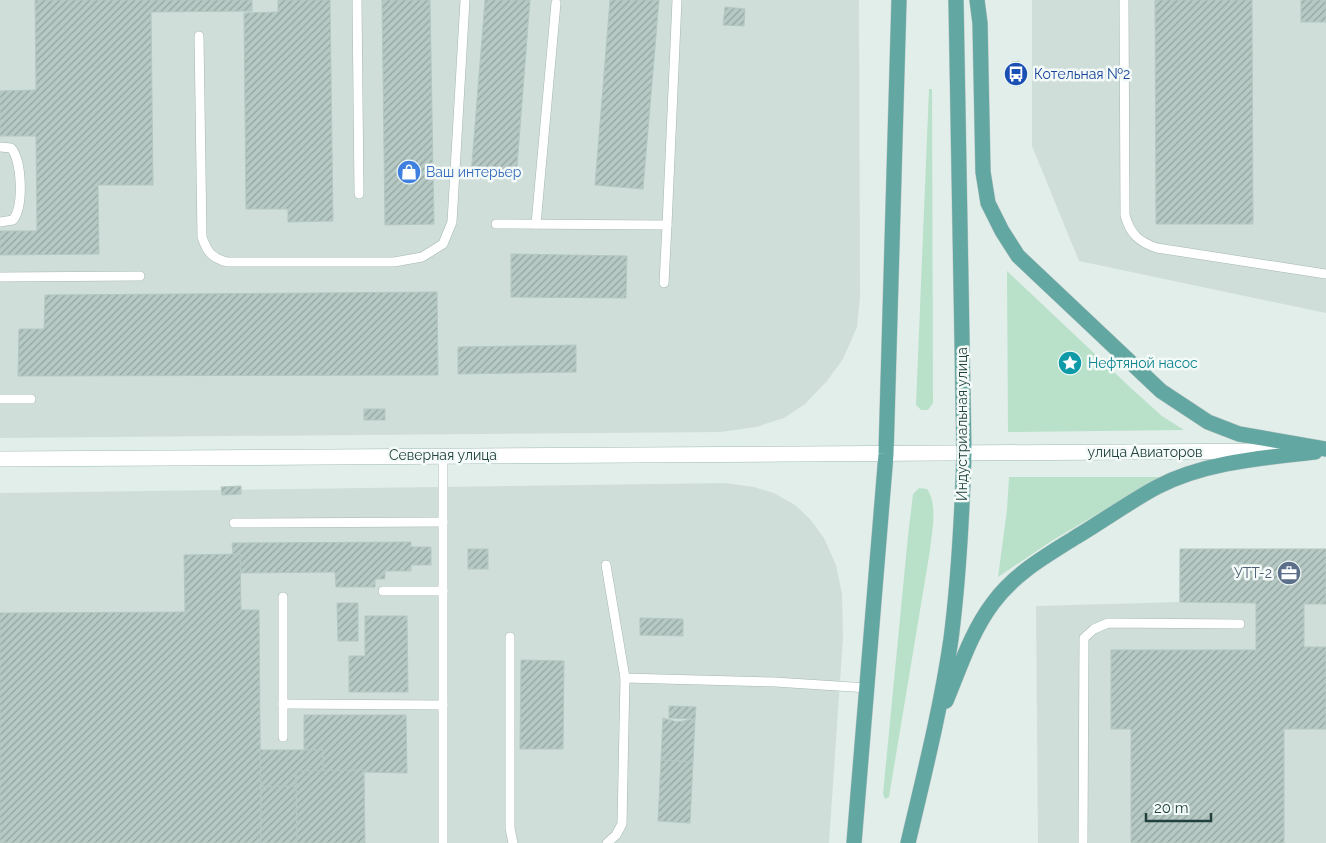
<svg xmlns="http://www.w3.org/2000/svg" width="1326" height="843" font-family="Raleway,sans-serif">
<defs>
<pattern id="building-hatch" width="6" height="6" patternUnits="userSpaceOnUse" patternTransform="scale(1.25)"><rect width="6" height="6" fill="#b7c9c4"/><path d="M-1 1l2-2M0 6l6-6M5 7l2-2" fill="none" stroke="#94a5a0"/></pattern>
</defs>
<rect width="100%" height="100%" fill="#e2eeea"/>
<g fill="#d0deda">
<polygon points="0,0 859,0 860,297 857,327 843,359 827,381 805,404 784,418 756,427 721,432 0,438"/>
<polygon points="1032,0 1326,0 1326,313 1079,261 1032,146"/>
<polygon points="725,483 754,487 774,493 795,505 810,519 824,538 836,565 842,594 843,638 829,843 0,843 0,493"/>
<polygon points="1180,549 1326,549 1326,843 1038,843 1036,606 1179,602"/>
</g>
<g fill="#b9e1ca">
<polygon points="929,89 932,89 933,403 928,410 921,410 916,405"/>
<polygon points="1007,271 1133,390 1162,416 1184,430 1008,432"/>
<polygon points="1009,477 1161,477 1053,540 998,577 1007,510"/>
<path d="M919 488 927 489C938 504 932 532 930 550L889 797 885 799 883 794 908 536 913 494Z"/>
</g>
<g fill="url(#building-hatch)" stroke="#b4c8c3">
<polygon points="35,0 252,0 252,11 151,12 153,185 98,185 99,254 0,255 0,231 37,231 36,136 0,136 0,91 36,90"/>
<polygon points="278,0 330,0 333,221 288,222 288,209 246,209 244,13 278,12"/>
<polygon points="382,0 430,0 434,224 385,225"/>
<polygon points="485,0 530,0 516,179 471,175"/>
<polygon points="610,0 659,0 643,189 595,185"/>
<polygon points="1155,0 1252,0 1253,224 1156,224"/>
<rect x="1301" y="0" width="25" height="22"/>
<polygon points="725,7 745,9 744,26 723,25"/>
<polygon points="1019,61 1020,86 1013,86 1012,62"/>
<polygon points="511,254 627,256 626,298 511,297"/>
<polygon points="437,292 438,375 18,376 19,329 44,329 45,295"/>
<polygon points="576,345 576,372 458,374 458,347"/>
<rect x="364" y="409" width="21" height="11"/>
<polygon points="241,486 241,494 222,495 221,487"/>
<polygon points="411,542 411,547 431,547 431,565 411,565 411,571 385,571 385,579 375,579 375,587 336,587 335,572 241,573 240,554 233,554 232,543"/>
<rect x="468" y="549" width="20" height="20"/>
<polygon points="1180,549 1326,549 1326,604 1304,604 1304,647 1326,647 1326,729 1284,729 1284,843 1131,843 1131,729 1111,729 1111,650 1256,650 1256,603 1180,602"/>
<polygon points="240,554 241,610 259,610 261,843 0,843 0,613 185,612 184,555"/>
<polygon points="337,603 358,603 358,641 338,641"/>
<polygon points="365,616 407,616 408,692 349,692 349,656 365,656"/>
<polygon points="640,618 683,619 683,636 640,635"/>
<polygon points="521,660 564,661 563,749 520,749"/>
<polygon points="669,706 696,707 695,719 669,718"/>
<polygon points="304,715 406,715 407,773 323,771 323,750 304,750"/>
<polygon points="663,718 677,722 695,719 693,762 661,760"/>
<polygon points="260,750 323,750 323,771 296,771 296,786 261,787"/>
<polygon points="661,760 693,762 690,823 658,821"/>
<polygon points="364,770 365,843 297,843 296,771"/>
<polygon points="296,786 297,843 261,843 261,787"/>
</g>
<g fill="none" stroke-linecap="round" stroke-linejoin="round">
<g stroke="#a4b7b3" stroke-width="10">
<g id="lane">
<polyline points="357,0 359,194"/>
<path d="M1124 0 1125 215C1130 234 1139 242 1157 248L1326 274"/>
<path d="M199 36 202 237C207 252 212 258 227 262H394L422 257 443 244 452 222 465 0"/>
<path d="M0 147 11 148C22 160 24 206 13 220L0 222"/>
<polyline points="496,224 667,225 677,0"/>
<polyline points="536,224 556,3"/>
<polyline points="0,277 140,276"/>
<polyline points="664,283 667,225"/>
<polyline points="0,399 31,399"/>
<polyline points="443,455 443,843"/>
<polyline points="234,523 443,522"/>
<polyline points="606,565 625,678 622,824 616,835 607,843"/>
<polyline points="383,591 443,591"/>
<polyline points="283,597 283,737"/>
<polyline points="510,637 510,828 513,843"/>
<polyline points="625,678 775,682 868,688"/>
<polyline points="283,704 443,705"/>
<polyline points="1083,843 1084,638 1094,629 1108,623 1240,624"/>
</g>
</g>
<g stroke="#9fbbb5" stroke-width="16">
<polyline id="secondary" points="0,459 1277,451"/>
</g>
<g stroke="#c1cac9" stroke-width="16">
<g id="primary">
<polyline points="977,0 980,23 983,172 988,203 1002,231 1018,256 1161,391 1208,422 1239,434 1326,449"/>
<path d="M946 701C960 668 971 632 993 603 1015 573 1046 556 1076 537 1103 521 1129 502 1157 487 1205 462 1262 458 1315 452"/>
<polyline points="854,843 886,454 899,0"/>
<path d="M908 843C924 775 941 708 951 639 959 577 962 516 964 454L956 0"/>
</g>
</g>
<use href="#lane" stroke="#fff" stroke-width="9"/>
<use href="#secondary" stroke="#fff" stroke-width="15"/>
<use href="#primary" stroke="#62a7a1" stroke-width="15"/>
</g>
<defs>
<g id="bus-disc" transform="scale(1.25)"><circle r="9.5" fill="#1a4fb4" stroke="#f3faf7"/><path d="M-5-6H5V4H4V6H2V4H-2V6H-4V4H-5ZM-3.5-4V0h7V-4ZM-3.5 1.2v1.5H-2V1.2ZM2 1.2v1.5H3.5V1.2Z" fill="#fff"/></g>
<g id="shop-disc" transform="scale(1.25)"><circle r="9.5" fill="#3f7fe0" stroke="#f3faf7"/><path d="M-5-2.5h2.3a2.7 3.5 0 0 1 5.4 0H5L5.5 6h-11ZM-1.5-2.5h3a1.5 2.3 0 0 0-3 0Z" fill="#fff"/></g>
<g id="sight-disc" transform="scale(1.25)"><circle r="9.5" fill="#0f9aa8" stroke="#f3faf7"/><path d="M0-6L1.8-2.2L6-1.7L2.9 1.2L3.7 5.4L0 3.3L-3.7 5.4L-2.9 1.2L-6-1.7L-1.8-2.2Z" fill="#fff"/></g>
<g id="office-disc" transform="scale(1.25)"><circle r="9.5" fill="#5c6f8a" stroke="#f3faf7"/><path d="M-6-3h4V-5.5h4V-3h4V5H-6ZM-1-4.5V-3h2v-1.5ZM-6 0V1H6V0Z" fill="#fff"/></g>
</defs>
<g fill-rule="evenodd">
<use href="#bus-disc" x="1016" y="74"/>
<use href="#shop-disc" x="409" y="172"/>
<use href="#sight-disc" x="1070" y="363"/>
<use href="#office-disc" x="1289" y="573"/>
</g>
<g text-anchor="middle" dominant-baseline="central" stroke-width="5" stroke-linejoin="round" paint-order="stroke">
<g font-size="14" fill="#164399" stroke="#f3faf7" text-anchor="start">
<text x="1034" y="74">Котельная №2</text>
</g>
<g font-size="14" fill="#366cbe" stroke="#f3faf7" text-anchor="start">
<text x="426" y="172">Ваш интерьер</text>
</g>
<g font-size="14" fill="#0d838f" stroke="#f3faf7" text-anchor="start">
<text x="1088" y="363">Нефтяной насос</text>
</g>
<g font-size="14" fill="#20413d" stroke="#f3faf7">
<text transform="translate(962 424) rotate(-90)">Индустриальная улица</text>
<text x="1145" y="452">улица Авиаторов</text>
<text x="443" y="455">Северная улица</text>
</g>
<g font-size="14" fill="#4e5e75" stroke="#f3faf7" text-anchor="end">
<text x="1272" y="573">УТТ-2</text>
</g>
</g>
<path d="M1146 813v8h65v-8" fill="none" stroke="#20413d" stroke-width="2.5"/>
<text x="1154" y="813" font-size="15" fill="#20413d" stroke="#f3faf7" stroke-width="4" paint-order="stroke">20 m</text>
</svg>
